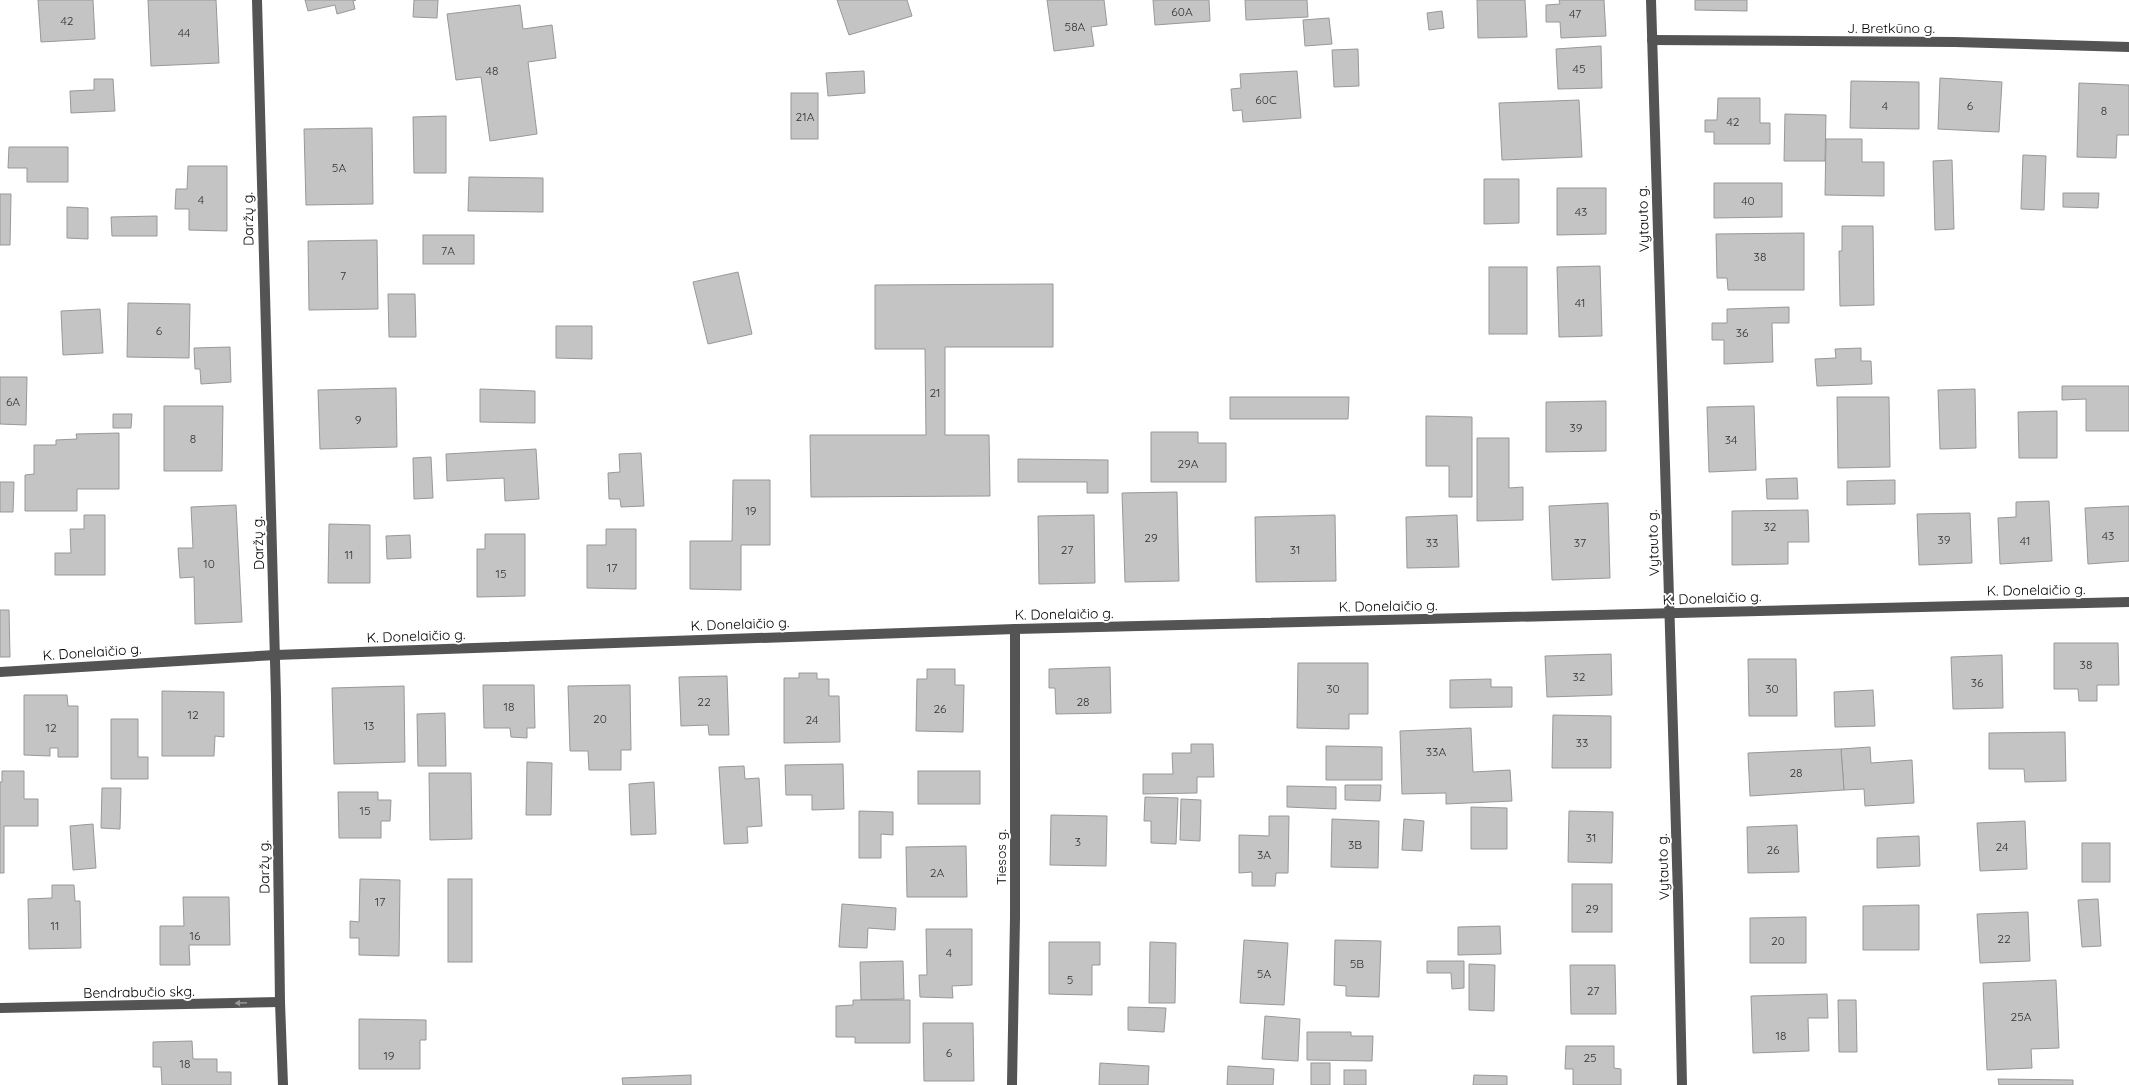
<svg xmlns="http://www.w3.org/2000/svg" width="2129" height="1085" font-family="Quicksand,sans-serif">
<rect width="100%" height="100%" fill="#fff"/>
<g fill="#c4c4c4" stroke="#989898">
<polygon points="38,0 93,0 95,39 41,42"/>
<polygon points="148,0 216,0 219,63 151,66"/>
<polygon points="305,0 356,0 353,1 355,9 337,14 335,5 308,11"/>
<polygon points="414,0 438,0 437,18 413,17"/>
<polygon points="837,0 907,0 912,16 849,35"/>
<polygon points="1047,0 1104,0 1107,25 1091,27 1094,46 1054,51"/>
<polygon points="1153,0 1209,0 1210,21 1155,25"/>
<polygon points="1245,0 1307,0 1308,17 1246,20"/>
<polygon points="1477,0 1525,0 1527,37 1478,38"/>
<polygon points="1559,0 1604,0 1606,36 1561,38 1560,22 1546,22 1546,5 1560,4"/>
<polygon points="1695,0 1747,0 1747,11 1695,10"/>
<polygon points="520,5 523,29 552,25 556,58 528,62 537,134 490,141 481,77 456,80 447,14"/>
<polygon points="1442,11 1444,28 1429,30 1427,13"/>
<polygon points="1329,18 1332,44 1305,46 1303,20"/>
<polygon points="1601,46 1602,88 1558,89 1556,49"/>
<polygon points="1358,49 1359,86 1334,87 1332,50"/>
<polygon points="864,71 865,93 828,96 826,73"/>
<polygon points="1297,71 1301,118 1243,122 1242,110 1233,111 1231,89 1241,88 1240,74"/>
<polygon points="1940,78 2002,82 1999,132 1938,129"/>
<polygon points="94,79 113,79 115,111 71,113 70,91 94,90"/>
<polygon points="1851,81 1919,82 1919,129 1850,128"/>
<polygon points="2079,83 2129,85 2129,135 2117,135 2116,158 2077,157"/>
<rect x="791" y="93" width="27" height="46"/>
<polygon points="1718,98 1760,98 1760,123 1770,123 1770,144 1714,144 1714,132 1705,132 1705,120 1717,120"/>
<polygon points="1579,100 1582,157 1502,160 1499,103"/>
<polygon points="1785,114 1826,115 1825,161 1784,161"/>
<polygon points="446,116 446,173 414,173 413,117"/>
<polygon points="372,128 373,204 306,205 304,129"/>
<polygon points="1826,139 1862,139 1862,162 1884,162 1884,196 1825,195"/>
<polygon points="9,147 68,147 68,182 27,182 27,168 8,168"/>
<polygon points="2023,155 2046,156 2044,210 2021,209"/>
<polygon points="1952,160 1954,229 1935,230 1933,161"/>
<polygon points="188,166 227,166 227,231 189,230 189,209 175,209 176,189 187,189"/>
<polygon points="469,177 543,178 543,212 468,211"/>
<polygon points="1484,179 1519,179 1519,223 1484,224"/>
<polygon points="1714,183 1782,183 1782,217 1714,218"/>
<polygon points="1557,188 1606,188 1606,234 1557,235"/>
<polygon points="2063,193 2099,193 2098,208 2063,207"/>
<polygon points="0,194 11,194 10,245 0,245"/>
<polygon points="67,207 88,208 88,239 67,238"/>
<polygon points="157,216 157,236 112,236 111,217"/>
<polygon points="1842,226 1873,226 1874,305 1840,306 1839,251 1842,251"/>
<polygon points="1804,233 1804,290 1728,290 1727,278 1717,278 1716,234"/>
<rect x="423" y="235" width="51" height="29"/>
<polygon points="377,240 378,309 309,310 308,241"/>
<polygon points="1600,266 1602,336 1559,337 1557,267"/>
<rect x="1489" y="267" width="38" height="67"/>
<polygon points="738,272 752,334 708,344 693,282"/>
<polygon points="1053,284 1053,347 945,347 945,435 989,435 990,496 811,497 810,435 926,435 925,349 875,349 875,285"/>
<polygon points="388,294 415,294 416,337 389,337"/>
<polygon points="128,303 190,304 189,358 127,357"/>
<polygon points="1789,307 1789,323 1772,323 1773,362 1724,364 1724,340 1712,340 1712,323 1727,323 1727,309"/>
<polygon points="100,309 103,353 63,355 61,311"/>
<polygon points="556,326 592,326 592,359 556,358"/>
<polygon points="230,347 231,382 201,384 200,369 195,369 194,348"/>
<polygon points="1861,348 1861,361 1871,361 1872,384 1817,386 1815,359 1836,358 1835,349"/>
<polygon points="0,377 27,377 26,425 0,424"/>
<polygon points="2062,386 2129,386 2129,431 2086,431 2086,399 2062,400"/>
<polygon points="396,388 397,447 320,449 318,390"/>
<polygon points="480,389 535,391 535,423 480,422"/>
<polygon points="1975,389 1976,448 1940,449 1938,390"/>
<polygon points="1230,397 1349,397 1348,419 1230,419"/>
<polygon points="1837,397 1889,397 1890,467 1838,468"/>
<polygon points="1606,401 1606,451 1546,452 1546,402"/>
<polygon points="164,406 223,406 222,471 164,471"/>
<polygon points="1754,406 1756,470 1709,472 1707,407"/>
<polygon points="2057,411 2057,458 2019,458 2018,412"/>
<polygon points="113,414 132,414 131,428 113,428"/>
<polygon points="1426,416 1472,417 1472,497 1449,497 1449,466 1426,466"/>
<polygon points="1151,432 1198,432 1198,443 1226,443 1226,482 1151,482"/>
<polygon points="119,433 119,489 77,489 77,511 25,511 25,475 34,474 34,445 56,445 56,440 77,439 76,434"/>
<polygon points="1477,438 1509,438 1509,488 1523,487 1523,520 1477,521"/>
<polygon points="536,449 539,499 505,501 504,478 447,481 446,454"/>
<polygon points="641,453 644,506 621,507 620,499 609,499 608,473 620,472 619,454"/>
<polygon points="431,457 433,498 414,499 413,458"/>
<polygon points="1018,459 1108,460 1108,493 1087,493 1087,482 1018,482"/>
<polygon points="1797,478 1798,499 1767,499 1766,479"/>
<polygon points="733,480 770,480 770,545 741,545 741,590 690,589 690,541 732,541"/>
<polygon points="1895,480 1895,504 1847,505 1847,481"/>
<polygon points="0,482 14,482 13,512 0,512"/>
<polygon points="1177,492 1179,581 1125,582 1122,493"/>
<polygon points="2049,501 2052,561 2000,564 1998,518 2016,517 2016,502"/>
<polygon points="1608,503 1610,578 1552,580 1549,506"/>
<polygon points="236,505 242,622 195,624 194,577 180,578 178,548 193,548 191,507"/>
<polygon points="2129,506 2129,561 2088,564 2085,508"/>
<polygon points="1808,510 1809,542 1788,542 1788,564 1732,565 1732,511"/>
<polygon points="1970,513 1972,563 1919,565 1917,514"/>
<polygon points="84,515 105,515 105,575 55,575 55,553 71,553 70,529 84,529"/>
<polygon points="1094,515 1095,583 1039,584 1038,516"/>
<polygon points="1335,515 1336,581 1256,582 1255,517"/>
<polygon points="1457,515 1459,567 1407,568 1406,517"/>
<polygon points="329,524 370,525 370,583 328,583"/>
<polygon points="606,529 636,529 636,589 587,588 587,545 606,545"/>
<polygon points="485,534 525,534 525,596 477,597 477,549 485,549"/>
<polygon points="410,535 411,558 387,559 386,536"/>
<polygon points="0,610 9,610 10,657 0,657"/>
<polygon points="2054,643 2118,643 2119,685 2097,685 2097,701 2079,701 2078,689 2054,689"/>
<polygon points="1611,654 1612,695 1547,697 1545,656"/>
<polygon points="2002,655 2003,708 1953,709 1951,657"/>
<polygon points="1748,659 1796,659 1797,716 1749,716"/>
<polygon points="1298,663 1368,663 1368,714 1349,714 1349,729 1297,728"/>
<polygon points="1110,667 1111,713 1056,714 1055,688 1049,688 1049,669"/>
<polygon points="927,669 955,669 955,685 964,685 963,732 916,731 917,679 927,679"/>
<polygon points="799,673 817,673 817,679 829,679 829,696 839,696 840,742 784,743 784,678 799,678"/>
<polygon points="727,676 729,735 709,735 708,725 681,726 679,677"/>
<polygon points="1491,679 1491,687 1512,687 1512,707 1450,708 1450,680"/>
<polygon points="483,685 534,685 535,728 527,728 527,738 511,737 510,728 484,728"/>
<polygon points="630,685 631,750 621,750 621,770 589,770 588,751 570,751 568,686"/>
<polygon points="404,686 405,762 334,764 332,688"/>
<polygon points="1873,690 1875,726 1835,727 1834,692"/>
<polygon points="162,691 224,692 224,737 215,736 214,756 162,756"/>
<polygon points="24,695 67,695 68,706 78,706 78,757 58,757 58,748 50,748 50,756 24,755"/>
<polygon points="445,713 446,766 418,766 417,714"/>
<polygon points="1553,715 1611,716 1611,768 1552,768"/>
<polygon points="111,719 138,719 138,757 148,757 148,779 111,779"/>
<polygon points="1471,728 1473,772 1510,770 1512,801 1446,804 1446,793 1402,794 1400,731"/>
<polygon points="2065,732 2066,781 2025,782 2024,769 1989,769 1989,733"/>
<polygon points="1191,744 1213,744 1214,777 1197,777 1197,793 1143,794 1143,774 1173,774 1172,753 1191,753"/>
<polygon points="1326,746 1382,747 1382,780 1326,780"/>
<polygon points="1870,747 1871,763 1912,760 1914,803 1865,806 1864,789 1844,790 1841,749"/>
<polygon points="1841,749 1844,790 1750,796 1748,753"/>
<polygon points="527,762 552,763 551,815 526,815"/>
<polygon points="843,764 844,809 812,810 812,795 786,795 785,765"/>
<polygon points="744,766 745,779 759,778 762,826 747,827 748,843 724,844 719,767"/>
<polygon points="2,771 24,771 24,799 38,799 38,826 4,826 4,873 0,873 0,782 2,782"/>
<rect x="918" y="771" width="62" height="33"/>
<polygon points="429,773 471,773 472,839 430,840"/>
<polygon points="654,782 656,834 631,835 629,784"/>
<polygon points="1345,785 1381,785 1380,801 1345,800"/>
<polygon points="1287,786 1336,787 1336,809 1287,807"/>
<polygon points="102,788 121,788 120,829 101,828"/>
<polygon points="338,792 378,792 378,800 391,800 390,821 381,821 381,838 339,838"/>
<polygon points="1145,797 1178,798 1176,844 1151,843 1151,821 1144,821"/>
<polygon points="1181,799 1201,800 1200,841 1180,840"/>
<polygon points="1471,807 1507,808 1507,849 1471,849"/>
<polygon points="859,811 893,812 893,835 881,834 881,858 859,858"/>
<polygon points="1569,811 1613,812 1612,863 1568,862"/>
<polygon points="1051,815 1107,816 1106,866 1050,865"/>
<polygon points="1269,816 1289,816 1288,873 1276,873 1275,886 1252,886 1252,872 1239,873 1239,835 1269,836"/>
<polygon points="1332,819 1379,821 1378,868 1331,867"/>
<polygon points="1404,819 1424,821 1422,851 1402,850"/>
<polygon points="2025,821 2027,869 1980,871 1977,823"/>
<polygon points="93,824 96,868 73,870 70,826"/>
<polygon points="1797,825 1799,872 1748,873 1747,827"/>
<polygon points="1919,836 1920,866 1877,868 1877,838"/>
<rect x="2082" y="843" width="28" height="39"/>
<polygon points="966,846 967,897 907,897 906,847"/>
<polygon points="360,879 400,880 399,956 359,955 359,938 350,938 350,921 359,922"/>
<rect x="448" y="879" width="24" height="83"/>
<rect x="1572" y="884" width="40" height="48"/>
<polygon points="52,885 74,885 75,901 80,901 81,948 29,949 28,899 52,898"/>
<polygon points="183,897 229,897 230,945 189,945 190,965 160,965 160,926 184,926"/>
<polygon points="2098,899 2101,946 2082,947 2078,900"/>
<polygon points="842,904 896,908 895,930 868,928 867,948 839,947"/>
<polygon points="1919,905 1919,950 1863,950 1863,906"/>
<polygon points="2028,912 2030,961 1980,963 1977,914"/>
<polygon points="1806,917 1806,963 1750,963 1750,918"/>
<polygon points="1500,926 1501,954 1458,955 1458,927"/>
<polygon points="926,929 972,929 972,985 952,986 953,998 920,997 919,975 927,975"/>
<polygon points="1244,940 1288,943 1284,1005 1240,1003"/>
<polygon points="1335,940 1381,941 1379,997 1346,996 1346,986 1334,985"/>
<polygon points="1049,942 1100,942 1100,965 1092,965 1092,995 1049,994"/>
<polygon points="1150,942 1176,943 1175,1003 1149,1003"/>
<polygon points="903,961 904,999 861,1000 860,962"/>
<polygon points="1427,961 1464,961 1464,988 1452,989 1451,973 1427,973"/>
<polygon points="1469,964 1495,965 1494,1011 1469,1010"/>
<polygon points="1570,965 1615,965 1616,1014 1571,1014"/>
<polygon points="2056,980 2059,1048 2031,1049 2032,1068 1987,1070 1983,983"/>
<polygon points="1827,994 1828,1018 1808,1018 1809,1051 1753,1053 1751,996"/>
<polygon points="853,1000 910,1000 910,1043 855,1043 855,1037 836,1037 836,1006 853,1005"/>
<polygon points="1838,1000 1856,1000 1857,1052 1839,1052"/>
<polygon points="1128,1007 1166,1008 1164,1032 1128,1030"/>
<polygon points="1265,1016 1300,1019 1298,1061 1262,1059"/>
<polygon points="359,1019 426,1020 426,1040 420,1040 420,1069 359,1069"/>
<polygon points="923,1023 973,1023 974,1081 924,1081"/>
<polygon points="1307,1032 1351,1032 1351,1036 1373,1036 1372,1061 1307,1060"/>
<polygon points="192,1041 193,1059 217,1059 217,1072 231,1072 231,1085 162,1085 161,1067 153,1067 153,1042"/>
<polygon points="1566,1046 1614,1046 1614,1068 1621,1069 1621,1085 1573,1085 1573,1069 1565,1069"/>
<polygon points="1100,1063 1149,1066 1148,1085 1099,1085"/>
<rect x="1311" y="1063" width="19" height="22"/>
<polygon points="1228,1066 1274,1069 1273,1085 1227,1085"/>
<rect x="1344" y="1070" width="22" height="15"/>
<polygon points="691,1075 691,1085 623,1085 622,1078"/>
<polygon points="1474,1075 1507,1076 1507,1085 1473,1085"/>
<polygon points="1998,1079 2073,1080 2073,1085 1999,1085"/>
</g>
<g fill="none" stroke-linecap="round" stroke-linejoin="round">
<g stroke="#545454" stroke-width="10">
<polyline points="257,0 276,697 280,1002 283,1085"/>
<polyline points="1651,0 1678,896 1682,1085"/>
<polyline points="1652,40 1955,42 2129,47"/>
<polyline points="0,672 275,655 1015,629 2129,602"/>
<polyline points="0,1008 280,1002"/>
<polyline points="1012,1085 1015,918 1015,629"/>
</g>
</g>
<defs><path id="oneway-solid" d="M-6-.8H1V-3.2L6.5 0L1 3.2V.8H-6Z"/></defs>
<use fill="#989898" href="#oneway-solid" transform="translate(241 1003) rotate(178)"/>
<g text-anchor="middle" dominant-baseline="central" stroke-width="4" stroke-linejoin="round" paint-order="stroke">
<g font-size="12" fill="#313131">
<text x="1182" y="11">60A</text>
<text x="1575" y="13">47</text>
<text x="67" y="20">42</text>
<text x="1075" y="26">58A</text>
<text x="184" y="32">44</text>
<text x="1579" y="68">45</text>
<text x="492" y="70">48</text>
<text x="1266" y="99">60C</text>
<text x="1885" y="105">4</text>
<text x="1970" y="105">6</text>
<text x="2104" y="110">8</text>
<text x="805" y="116">21A</text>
<text x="1733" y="121">42</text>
<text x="339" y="167">5A</text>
<text x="201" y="199">4</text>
<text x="1748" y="200">40</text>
<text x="1581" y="211">43</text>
<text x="448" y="250">7A</text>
<text x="1760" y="256">38</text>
<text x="343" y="275">7</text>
<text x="1580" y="302">41</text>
<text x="159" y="330">6</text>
<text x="1742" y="332">36</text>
<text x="935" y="392">21</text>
<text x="13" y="401">6A</text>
<text x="358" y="419">9</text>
<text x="1576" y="427">39</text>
<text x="193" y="438">8</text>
<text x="1731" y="439">34</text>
<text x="1188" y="463">29A</text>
<text x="751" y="510">19</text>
<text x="1770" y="526">32</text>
<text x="2108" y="535">43</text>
<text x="1151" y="537">29</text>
<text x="1944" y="539">39</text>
<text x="2025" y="540">41</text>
<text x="1432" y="542">33</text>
<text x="1580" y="542">37</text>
<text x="1067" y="549">27</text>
<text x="1295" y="549">31</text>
<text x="349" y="554">11</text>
<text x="209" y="563">10</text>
<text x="612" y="567">17</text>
<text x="501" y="573">15</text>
<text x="2086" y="664">38</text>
<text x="1579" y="676">32</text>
<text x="1977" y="682">36</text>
<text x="1333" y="688">30</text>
<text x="1772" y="688">30</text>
<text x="704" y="701">22</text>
<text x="1083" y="701">28</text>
<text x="509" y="706">18</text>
<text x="940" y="708">26</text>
<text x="193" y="714">12</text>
<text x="600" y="718">20</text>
<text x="812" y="719">24</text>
<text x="369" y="725">13</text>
<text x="51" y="727">12</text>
<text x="1582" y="742">33</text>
<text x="1436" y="751">33A</text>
<text x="1796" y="772">28</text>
<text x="365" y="810">15</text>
<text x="1591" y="837">31</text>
<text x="1078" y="841">3</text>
<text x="1355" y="844">3B</text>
<text x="2002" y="846">24</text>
<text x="1773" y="849">26</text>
<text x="1264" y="854">3A</text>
<text x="937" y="872">2A</text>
<text x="380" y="901">17</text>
<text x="1592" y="908">29</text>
<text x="55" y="925">11</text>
<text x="195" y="935">16</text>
<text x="2004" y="938">22</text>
<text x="1778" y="940">20</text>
<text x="949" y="952">4</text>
<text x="1357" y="963">5B</text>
<text x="1264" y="973">5A</text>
<text x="1070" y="979">5</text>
<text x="1593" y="990">27</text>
<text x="2021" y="1016">25A</text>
<text x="1781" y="1035">18</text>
<text x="949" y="1052">6</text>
<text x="389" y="1055">19</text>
<text x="1590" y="1057">25</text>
<text x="185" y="1063">18</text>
</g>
<g font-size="14" fill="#000" stroke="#fff">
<text x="1891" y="28">J. Bretkūno g.</text>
<text transform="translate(248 219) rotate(-91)">Daržų g.</text>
<text transform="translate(1643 219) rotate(-92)">Vytauto g.</text>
<text transform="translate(258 543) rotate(-92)">Daržų g.</text>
<text transform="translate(1653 543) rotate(-92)">Vytauto g.</text>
<text transform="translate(2036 590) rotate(-1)">K. Donelaičio g.</text>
<text transform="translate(1712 598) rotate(-2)">K. Donelaičio g.</text>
<text transform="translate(1388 606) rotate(-1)">K. Donelaičio g.</text>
<text transform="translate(1064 614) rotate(-1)">K. Donelaičio g.</text>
<text transform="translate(740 624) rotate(-2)">K. Donelaičio g.</text>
<text transform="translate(416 636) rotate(-2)">K. Donelaičio g.</text>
<text transform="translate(92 652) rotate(-4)">K. Donelaičio g.</text>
<text transform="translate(1001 857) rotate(-90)">Tiesos g.</text>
<text transform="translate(264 867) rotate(-91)">Daržų g.</text>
<text transform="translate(1663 867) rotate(-92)">Vytauto g.</text>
<text transform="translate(139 992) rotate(-1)">Bendrabučio skg.</text>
</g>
</g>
</svg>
